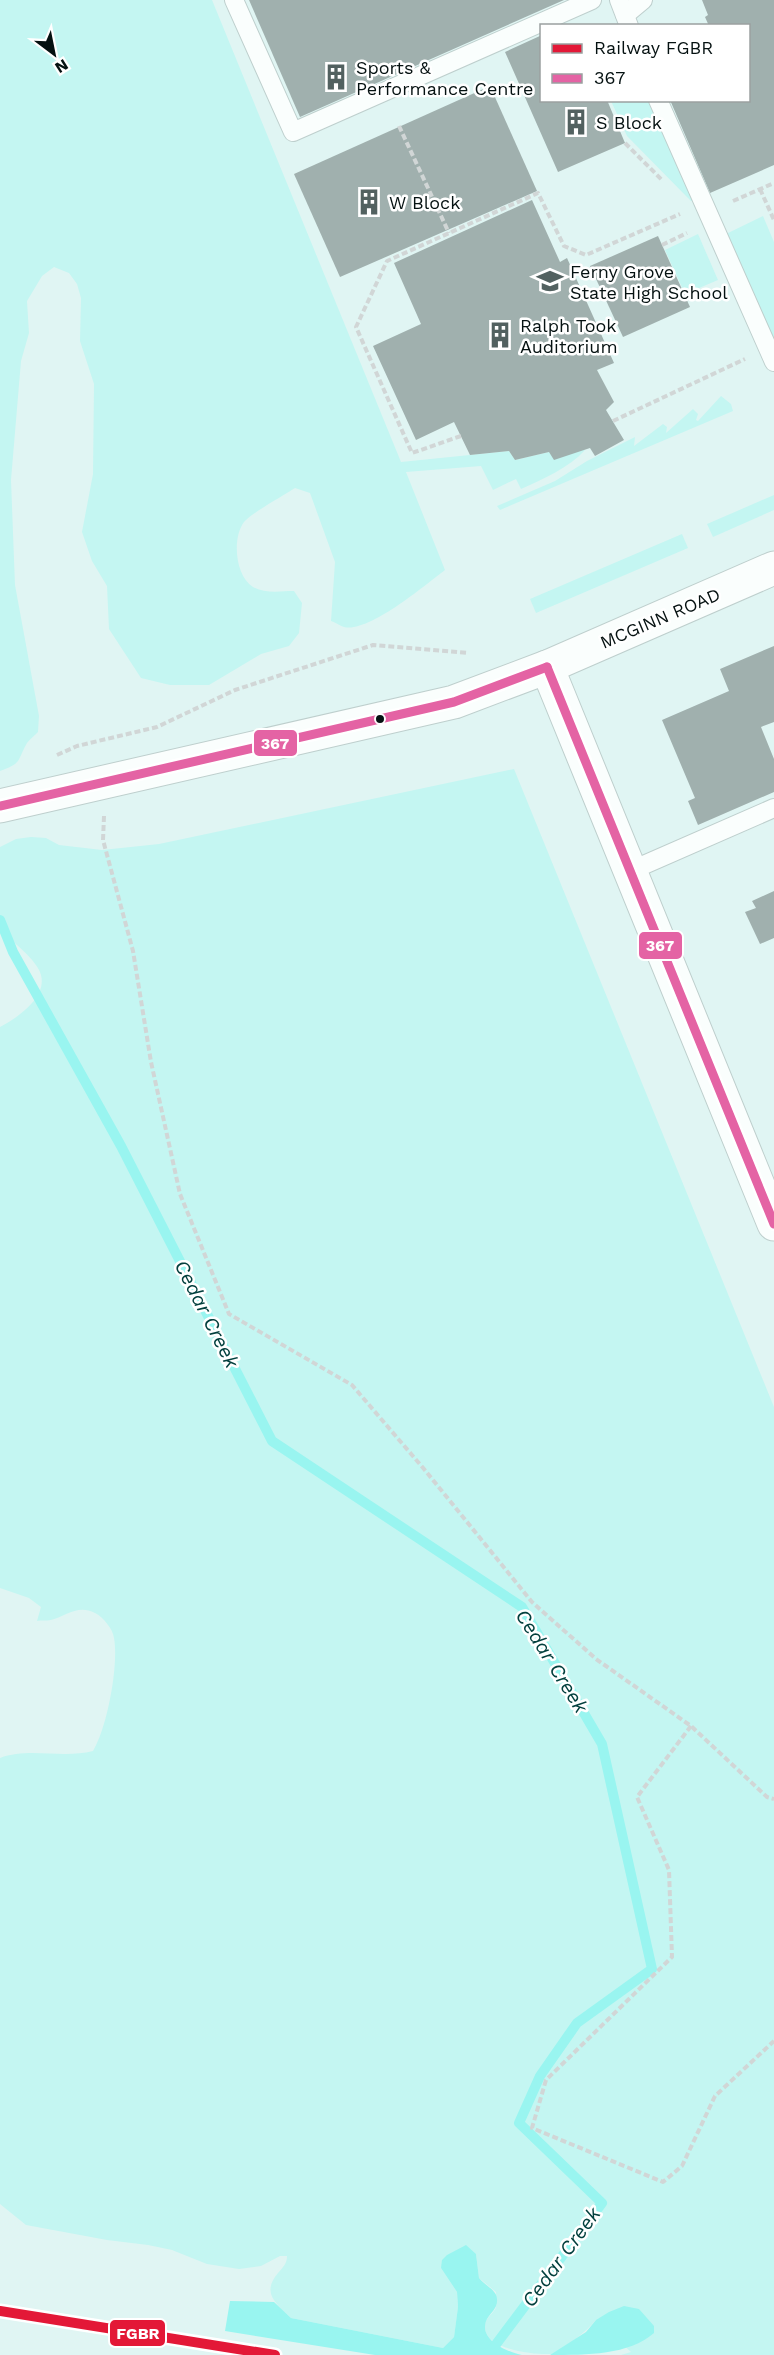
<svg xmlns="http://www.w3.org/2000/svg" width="774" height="2355" font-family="'Work Sans',sans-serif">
<rect width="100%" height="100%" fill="#e0f5f3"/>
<g fill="#c4f6f2">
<path d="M0 0H212L401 462 509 451 515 460 549 452 585 450C569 468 543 479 521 489L516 479 493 490 481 466 406 472 445 570C425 585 369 633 344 627 340 626 335 622 331 621L335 562 310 493 295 488C283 496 253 512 244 522 232 538 235 576 253 587 265 594 281 591 294 591L302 603 299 633 289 646 261 654 209 685H170L141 678 109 629 107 586 92 561 82 532 93 474 94 384 80 341 81 298 77 284 69 273 54 267 42 276 27 301 29 333 21 361 11 480 15 585 39 716 38 732C35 735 30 739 27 743 17 760 23 763 0 771Z"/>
<polygon points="611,101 651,101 695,200 691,201 627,136"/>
<polygon points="763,216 774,242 774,342 726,234"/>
<polygon points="698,234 718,280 685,294 665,250"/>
<polygon points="721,396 731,404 733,411 500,510 497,506 555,481 587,461 635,437 634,446 663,424 667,427 666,433 693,409 698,414 696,420 698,421"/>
<polygon points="774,495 774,510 713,537 707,524"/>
<polygon points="682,534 688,548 536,613 530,599"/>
<path d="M514 769 774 1407V2355H621L631 2352 596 2320C584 2334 568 2345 552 2354 535 2355 485 2350 485 2327 484 2318 494 2314 496 2307 497 2303 496 2296 496 2292L479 2278 476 2254 441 2268 457 2292 458 2307 454 2337 443 2348 291 2318C276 2304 261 2293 278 2273 283 2267 287 2264 287 2256H280L261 2266 239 2269 207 2264 172 2250 148 2245 107 2240 26 2225 0 2204V1758C29 1747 62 1759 93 1751 107 1728 119 1665 114 1638 113 1629 103 1617 95 1613 78 1604 66 1616 51 1620 46 1621 41 1620 37 1621L41 1607 29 1598 0 1588V1027C17 1018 47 998 41 975 38 961 11 940 0 930V847L16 839 31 837 46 838 59 845 102 850 159 844Z"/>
</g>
<g fill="#99f5f0">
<path d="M466 2245 476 2254 479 2278C484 2285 497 2290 497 2299 498 2308 491 2312 487 2319 477 2339 507 2352 522 2355H199L225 2331 230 2301 274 2302 291 2318 443 2348 454 2337 458 2307 457 2292 441 2268 442 2260 447 2255Z"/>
<path d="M624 2306 639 2309 654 2326V2333C629 2355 587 2355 550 2355L586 2332 596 2320 609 2312Z"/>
</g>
<polygon fill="#e0f5f3" points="221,2330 225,2331 375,2355 196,2355"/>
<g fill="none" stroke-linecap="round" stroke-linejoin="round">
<polyline stroke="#99f5f0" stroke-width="10" points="0,920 13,952 121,1146 272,1441 522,1607 602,1744 652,1969 577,2023 540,2076 519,2123 602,2203 488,2355"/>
</g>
<g fill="#a0b0ae">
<polygon points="249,0 564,0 300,117"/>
<polygon points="702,0 774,0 774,165 710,193 670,100 748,100 748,26 709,26 705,17 708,15"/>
<polygon points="542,35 542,100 607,100 625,143 558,172 505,52"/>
<polygon points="490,86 537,191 340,277 294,174"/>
<polygon points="532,200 560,262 567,258 614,363 597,370 614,402 606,410 624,440 595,456 590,448 554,460 549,452 515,460 509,451 470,455 454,422 416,440 373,346 421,324 394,263"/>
<polygon points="658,236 690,307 623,337 590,266"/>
<polygon points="774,646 774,722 761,727 774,759 774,792 698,825 688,801 695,798 662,720 729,691 720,669"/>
<polygon points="774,891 774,938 760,944 745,912 756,908 752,901"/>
</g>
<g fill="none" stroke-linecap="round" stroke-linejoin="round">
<g stroke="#becfcd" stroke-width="20">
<g id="lane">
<polyline points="234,0 293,132 592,0"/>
<polyline points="619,0 629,26"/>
<polyline points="625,15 643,0"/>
<polyline points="658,100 774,362"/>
<polyline points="630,871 774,808"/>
</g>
</g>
<g stroke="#becfcd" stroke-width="35">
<g id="secondary">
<polyline points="547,667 774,1224"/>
<polyline points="0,806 454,702 547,667 774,568"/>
</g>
</g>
<g stroke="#d1d6d6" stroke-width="4" stroke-dasharray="6 3" stroke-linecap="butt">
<polyline points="399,126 449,233"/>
<polyline points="625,143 663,181"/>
<polyline points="760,189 774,220"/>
<polyline points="733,201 774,183"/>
<polyline points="662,245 687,233"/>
<polyline points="613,421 745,359"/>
<polyline points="461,436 412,453 356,327 387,261 538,193 564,246 586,255 680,214"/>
<polyline points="57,755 77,746 157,727 235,690 373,645 468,653"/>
<polyline points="104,816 103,840 133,951 151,1062 180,1194 229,1314 352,1385 424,1469 532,1602 596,1659 691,1726 767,1797 774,1799"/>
<polyline points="691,1726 637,1797 669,1870 672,1957 546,2080 532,2128 663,2182 682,2166 715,2096 774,2041"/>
</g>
<use href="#lane" stroke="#fafefd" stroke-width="18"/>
<use href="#secondary" stroke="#fafefd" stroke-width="33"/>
<g stroke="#fff" stroke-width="14">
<g id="bus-1">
<polyline points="547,667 774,1224"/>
<polyline points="0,806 454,702 547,667"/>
</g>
</g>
<use href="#bus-1" stroke="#e463a4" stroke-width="9"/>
<g stroke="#fff" stroke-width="15">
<polyline id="rail-1" points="0,2311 275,2355"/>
</g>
<use href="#rail-1" stroke="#e31837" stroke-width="10"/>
</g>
<defs>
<g id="building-bare" transform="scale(2.07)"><path d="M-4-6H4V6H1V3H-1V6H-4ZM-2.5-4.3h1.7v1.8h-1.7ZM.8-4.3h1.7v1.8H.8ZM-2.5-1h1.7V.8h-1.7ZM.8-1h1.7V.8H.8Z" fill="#526160" stroke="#fff" stroke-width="2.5" paint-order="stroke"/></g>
<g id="school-bare" transform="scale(2.07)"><path d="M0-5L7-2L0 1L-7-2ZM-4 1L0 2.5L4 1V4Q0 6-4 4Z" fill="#526160" stroke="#fff" stroke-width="2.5" paint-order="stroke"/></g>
</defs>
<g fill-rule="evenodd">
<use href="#building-bare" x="336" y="77"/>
<use href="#building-bare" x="576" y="122"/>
<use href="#building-bare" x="369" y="202"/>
<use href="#school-bare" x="550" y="281"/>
<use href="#building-bare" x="500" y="335"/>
</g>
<circle fill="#051111" stroke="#fff" stroke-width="2" cx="380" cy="719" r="5"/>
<g text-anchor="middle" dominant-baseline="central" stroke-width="5" stroke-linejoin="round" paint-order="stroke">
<g font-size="18" fill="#051111" stroke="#fff" text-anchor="start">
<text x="356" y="67">Sports &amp;<tspan x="356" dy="21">Performance Centre</tspan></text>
<text x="596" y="122">S Block</text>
<text x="389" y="202">W Block</text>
<text x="570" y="271">Ferny Grove<tspan x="570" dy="21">State High School</tspan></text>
<text x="520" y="325">Ralph Took<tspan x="520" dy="21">Auditorium</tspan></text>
</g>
<g font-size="18" fill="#051111" stroke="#fff">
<text transform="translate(660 618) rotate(-23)">MCGINN ROAD</text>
</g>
<g font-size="20" font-style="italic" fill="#03403e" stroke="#fff">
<text transform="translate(207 1314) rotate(63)">Cedar Creek</text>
<text transform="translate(552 1661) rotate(58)">Cedar Creek</text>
<text transform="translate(561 2257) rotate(-54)">Cedar Creek</text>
</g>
</g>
<g stroke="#fff" stroke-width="2">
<rect x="253" y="729" width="45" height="28" rx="6" fill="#e463a4"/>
<rect x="638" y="931" width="45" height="29" rx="6" fill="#e463a4"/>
<rect x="109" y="2319" width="57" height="28" rx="6" fill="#e31837"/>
</g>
<g font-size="16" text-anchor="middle" font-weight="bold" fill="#fff">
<text x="275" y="749">367</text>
<text x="660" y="951">367</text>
<text x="138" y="2339">FGBR</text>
</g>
<rect x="540" y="24" width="210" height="78" fill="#ffffff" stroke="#9ba0a0" stroke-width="1.5"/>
<rect x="552" y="44" width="30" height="9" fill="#e31837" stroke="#9ba0a0" stroke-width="1.5"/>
<text x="594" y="54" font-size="18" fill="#051111">Railway FGBR</text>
<rect x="552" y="74" width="30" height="9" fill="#e463a4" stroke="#9ba0a0" stroke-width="1.5"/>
<text x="594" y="84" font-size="18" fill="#051111">367</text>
<g transform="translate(54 54) rotate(148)" stroke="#ffffff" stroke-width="4.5" paint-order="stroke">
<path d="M0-4.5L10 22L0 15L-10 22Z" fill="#051111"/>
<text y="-9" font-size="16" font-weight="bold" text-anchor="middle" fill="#051111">N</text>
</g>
</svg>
